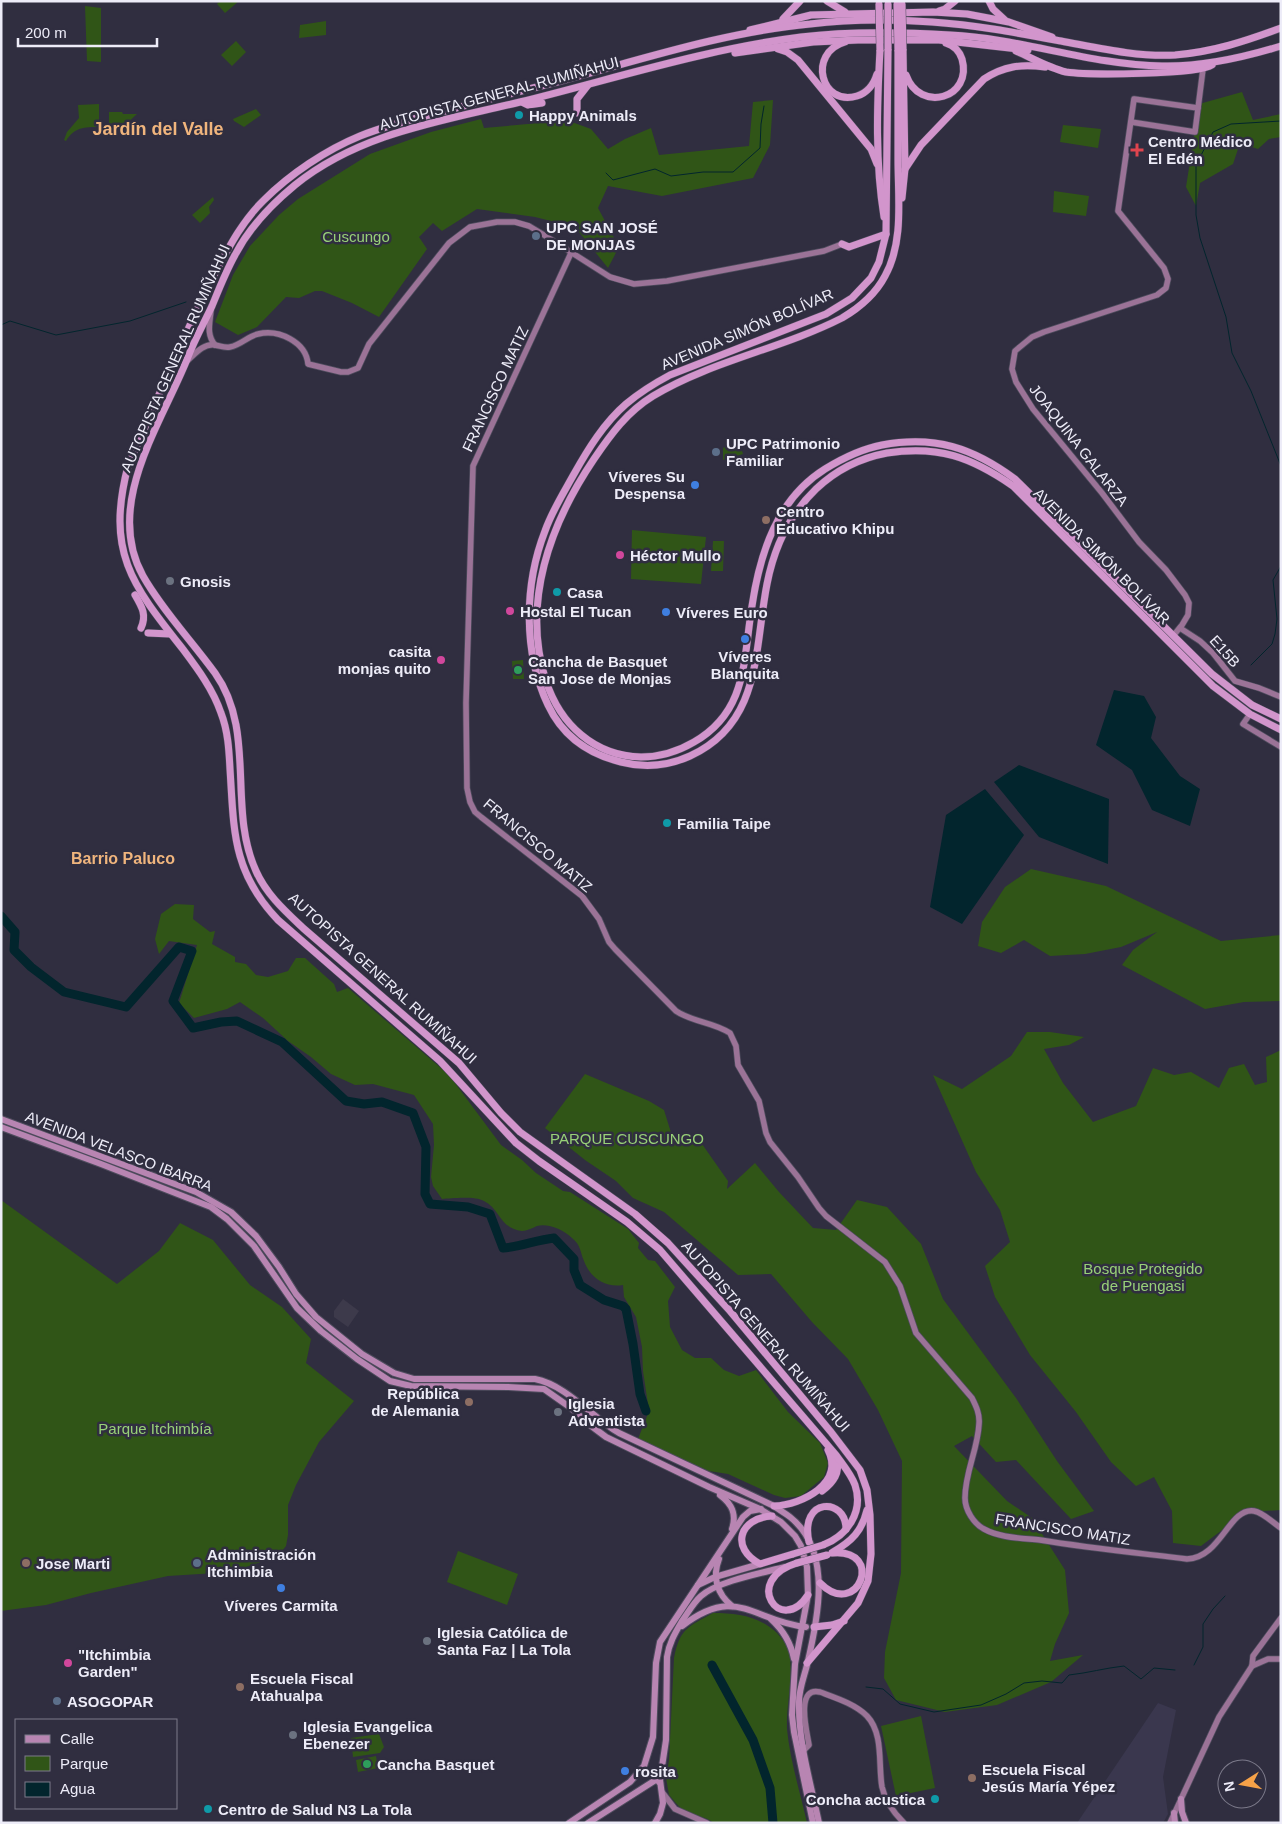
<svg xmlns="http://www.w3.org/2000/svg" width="1282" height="1824" font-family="Helvetica,sans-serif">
<rect width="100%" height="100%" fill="#302e40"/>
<polygon fill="#3a374e" points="1158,1703 1176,1710 1163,1777 1168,1814 1163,1823 1077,1823"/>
<g fill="#3d3a4b">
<polygon points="1160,139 1170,140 1169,149 1159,148"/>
<polygon points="343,1299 359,1311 348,1327 334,1317 334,1311"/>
</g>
<g fill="#305517">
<polygon points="220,1 239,1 225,13 217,4"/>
<polygon points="85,6 101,8 101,62 87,61"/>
<polygon points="326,21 326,35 299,38 300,25"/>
<polygon points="236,41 246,52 232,66 221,55"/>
<polygon points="1242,92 1253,120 1281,114 1281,137 1269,139 1258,149 1240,143 1233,164 1200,183 1196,206 1186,187 1199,104"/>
<polygon points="773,100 770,145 753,178 662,196 608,186 598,208 619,247 608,268 575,227 535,217 477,209 442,231 433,223 419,237 427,249 379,317 352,303 322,291 315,291 299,298 286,297 257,327 238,335 215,322 233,275 250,246 279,215 298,199 370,154 431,132 481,119 484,128 539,123 558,117 591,129 608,149 625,139 651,128 659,155 749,146 753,102"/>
<path d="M99 104V127C85 127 74 127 66 141L64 140 67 132 79 118 78 105Z"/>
<polygon points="256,109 261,115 244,127 234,121 233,119"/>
<polygon points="109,112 122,112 123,114 137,114 123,127 123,129 109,129"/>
<polygon points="1063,125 1101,129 1098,148 1060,142"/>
<polygon points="1054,191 1089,196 1086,216 1053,212"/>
<polygon points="213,197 214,200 209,207 210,213 200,223 192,215"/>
<polygon points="738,439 743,454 723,460 723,448"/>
<polygon points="632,530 706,537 701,584 631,579"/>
<polygon points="713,541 724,541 723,571 711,571"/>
<polygon points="523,660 524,679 513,679 512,661"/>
<polygon points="1031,869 1106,886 1221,941 1281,935 1281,1001 1244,1002 1205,1009 1122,965 1133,950 1157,932 1121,947 1085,954 1050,956 1024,940 1001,953 978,946 982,922 1005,887"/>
<path d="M175 904 194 905 193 919 210 932 215 931 212 944 235 957V962L246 964 256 975 268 977 288 971 296 958H305L334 984 337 992 348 988 449 1075 501 1145 522 1160 536 1173 563 1191 570 1192 628 1229 639 1243 638 1248 648 1260 655 1261 675 1287 668 1301 670 1327 682 1350 695 1358H711L724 1370 739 1376 756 1370 788 1412 820 1443 828 1463 824 1477 801 1496 785 1498 774 1495 728 1474 709 1471 638 1439 649 1411 643 1371 642 1347 636 1317 624 1297 623 1285C606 1288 590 1278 584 1261 580 1252 581 1245 572 1238 564 1230 548 1223 537 1226 532 1228 527 1231 522 1231 499 1228 501 1210 484 1201 476 1196 452 1198 442 1199L433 1186 431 1177 434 1145 433 1124 414 1095 373 1084 355 1085 331 1074 311 1057 288 1041 263 1018 240 1002 227 1009 194 1018 179 1003 197 945 169 941 159 954 155 939 161 914Z"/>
<polygon points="1027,1032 1050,1032 1084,1037 1069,1045 1044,1049 1063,1083 1093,1122 1136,1106 1153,1068 1174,1075 1191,1072 1219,1088 1229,1068 1244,1064 1255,1085 1267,1082 1266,1057 1281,1050 1281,1510 1246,1512 1201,1546 1173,1543 1172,1511 1154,1477 1136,1486 1111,1462 1076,1412 1030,1355 995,1297 985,1266 1010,1242 1000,1210 976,1172 933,1075 962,1089 1011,1056"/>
<polygon points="585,1074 649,1101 664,1110 673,1139 702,1144 728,1181 727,1189 755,1163 779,1192 813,1228 836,1230 857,1200 887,1207 921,1244 943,1299 1016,1398 1057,1461 1094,1511 1071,1519 1016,1460 996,1462 972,1436 954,1446 1007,1501 1032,1518 1065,1570 1069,1613 1055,1644 1050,1661 1083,1655 1051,1682 997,1705 945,1712 896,1700 884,1678 885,1652 901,1573 902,1461 878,1410 848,1359 812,1322 771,1274 738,1275 664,1212 633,1198 616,1181 585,1160 545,1128"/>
<polygon points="1,1200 117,1284 159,1251 180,1223 213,1240 250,1285 282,1307 311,1339 306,1363 354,1401 319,1442 296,1485 288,1505 288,1535 286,1546 278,1556 232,1572 168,1576 91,1593 46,1605 1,1611"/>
<polygon points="458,1551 518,1574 507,1605 447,1582"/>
<path d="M713 1613C737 1613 759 1616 777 1633 782 1639 787 1644 789 1652 794 1677 786 1704 787 1729 790 1760 800 1792 807 1823H714C705 1816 694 1816 684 1810 678 1807 674 1800 669 1795L666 1778 669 1760 674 1658C680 1628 688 1627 713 1613Z"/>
<polygon points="921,1716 935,1788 896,1796 881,1726"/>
<polygon points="379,1734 384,1747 380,1753 353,1757 351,1738"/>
<polygon points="376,1756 378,1768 358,1772 356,1760"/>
</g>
<g fill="#02252d">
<polygon points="1114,690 1144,696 1156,717 1151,738 1180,776 1200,789 1190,826 1152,810 1132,770 1096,745"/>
<polygon points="1019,765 1109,799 1108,864 1039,837 994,782"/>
<polygon points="985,789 1024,835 962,924 930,907 946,815"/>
</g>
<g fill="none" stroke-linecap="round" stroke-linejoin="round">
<g stroke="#02252d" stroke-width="1">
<polyline points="1281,121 1231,124 1213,132 1196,165 1196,215 1200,238 1226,317 1232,353 1251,391 1281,466"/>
<polyline points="606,173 613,180 655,169 671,176 703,172 733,172 760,148 761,124 764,106"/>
<polyline points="1,325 10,321 56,335 130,321 186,302"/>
<polyline points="1251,665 1272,644 1275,634 1277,619 1273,580 1281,566"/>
<polyline points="1194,1665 1203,1647 1203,1624 1213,1609 1225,1596"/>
<path d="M866 1687 883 1689 900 1704 934 1712 981 1705 1006 1694 1024 1683 1042 1681 1062 1683 1069 1675C1088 1673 1105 1668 1124 1666L1141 1679 1154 1668 1175 1670"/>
</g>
<g stroke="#02252d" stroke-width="9">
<path d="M1 916 15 932 14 950 31 967 64 992 126 1007 179 947 192 951 173 1001 193 1028 221 1022 237 1021 282 1042 346 1101 364 1104 382 1102 413 1113 426 1147 425 1194 430 1204 468 1207 490 1214 503 1248C520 1247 536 1240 554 1238L574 1259V1270L580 1285 604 1300 623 1306 626 1309 633 1344 640 1394 646 1411"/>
<polyline points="712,1665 753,1740 770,1788 773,1823"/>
</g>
<g stroke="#4e4c5d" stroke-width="7">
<g id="secondary">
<polyline points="1131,122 1195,132 1203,69"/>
<path d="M571 253 473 466 466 703 467 788 470 802 475 812 481 817 582 896 599 919 609 942 615 949 676 1011C692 1022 713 1022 730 1033L736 1046 738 1065 759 1101 766 1133 770 1142 798 1177 819 1208 826 1216 885 1262 900 1286 916 1333 972 1398C976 1406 980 1414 979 1424 978 1449 965 1472 965 1498 965 1510 974 1524 984 1529 1000 1538 1022 1538 1040 1540 1089 1548 1138 1553 1187 1559 1221 1558 1229 1507 1254 1511 1264 1513 1273 1523 1281 1528"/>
<path d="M211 310C210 323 206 334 215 345"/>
<path d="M186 362C194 355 203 343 215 345 221 346 224 348 230 347 241 345 248 336 258 334 279 329 306 342 308 364L341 372H348L358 368 369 344 449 243 470 227 497 222H515L529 226 544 235 610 277 634 284 667 281 824 251 842 244"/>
<polyline points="1180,628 1200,641 1213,653 1235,681 1259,688 1281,697"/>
<polyline points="1173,636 1182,625 1188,615 1189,603 1185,595 1166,570 1139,542 1102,493 1033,409 1016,382 1012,369 1015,351 1032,337 1044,332 1157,295 1166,288 1168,279 1164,268 1118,211 1134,99 1198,108"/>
<polyline points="1250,714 1243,724 1281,747"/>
<polyline points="1252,1666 1268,1659 1281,1659"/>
<path d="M804 1750 809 1745C807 1732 795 1686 820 1692 836 1698 855 1704 867 1716 884 1734 878 1765 882 1787 885 1801 894 1813 904 1823"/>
<polyline points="662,1792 675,1809 707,1823"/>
<polyline points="1170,1823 1219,1717 1252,1666 1253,1656 1281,1618"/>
</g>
</g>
<g stroke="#4e4c5d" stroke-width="8">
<g id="primary">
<path d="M1 1119 196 1192 231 1212 256 1236 279 1267 296 1294 316 1317 362 1354 394 1373 414 1379H535C566 1385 592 1417 619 1433L774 1506C779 1510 785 1513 790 1517 833 1551 818 1619 807 1665 804 1677 799 1689 799 1702 798 1742 811 1784 819 1823"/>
<polyline points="1,1127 101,1164 211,1207 227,1219 254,1246 297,1308 321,1331 357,1359 390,1381 411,1386 508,1387 544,1389 571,1408 590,1425 606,1437 709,1487 760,1509 781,1522 795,1536 801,1546 807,1567 808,1595 795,1664 792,1715 794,1732 813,1823"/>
<path d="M720 1495C732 1504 737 1514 732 1529"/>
<path d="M719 1559C712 1577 717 1594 732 1606"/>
<polyline points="698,1585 715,1577 760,1564"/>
<path d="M771 1619C783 1630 791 1643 794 1659"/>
<path d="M682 1626C737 1584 752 1621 806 1627"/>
<polyline points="1181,1799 1182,1812 1186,1823"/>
<polyline points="1174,1813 1175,1823"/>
<polyline points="569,1823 630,1782 644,1766 653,1737 656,1663 660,1642 743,1517 750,1511 761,1509"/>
<polyline points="588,1823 654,1781 657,1780 660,1783"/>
<path d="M655 1823 660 1814 663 1803 660 1780 666 1740 667 1657C669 1643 675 1633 682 1621 688 1613 693 1603 701 1596 718 1581 762 1573 785 1567"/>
</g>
</g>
<g stroke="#4e4c5d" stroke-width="8">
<g id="highway">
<polyline points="827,1 845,12"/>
<polyline points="989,1 993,9 1006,21"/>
<polyline points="939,11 945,9 955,1"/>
<polyline points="783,19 800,1"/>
<polyline points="750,30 811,15 933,12 967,14 1009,22 1052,37"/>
<path d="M845 42C807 53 821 107 857 96 867 93 874 84 877 74"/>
<polyline points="778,49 787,52 798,60 871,149 877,164"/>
<path d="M888 49 886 234 879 262 871 278 852 298 826 314 670 375C655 383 639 393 626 404 604 423 588 449 574 474 564 492 552 511 545 531 524 585 523 652 548 705 563 737 588 754 621 762 644 768 668 766 690 756 762 723 754 650 767 584 774 548 789 515 816 489 835 471 860 458 887 453 938 445 971 457 1013 486L1213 686 1250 714 1281 730"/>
<path d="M880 50C877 105 875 162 884 217"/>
<path d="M898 50C898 86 898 123 898 160 898 198 904 242 885 276 875 295 859 308 842 318 781 349 711 361 653 396 627 412 611 434 594 459 550 524 521 603 546 681 560 724 594 756 641 757 660 757 677 752 694 742 748 711 743 660 752 606 760 553 777 499 825 469 843 458 861 449 882 445 935 435 973 448 1015 479L1212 674 1252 705 1281 719"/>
<path d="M1016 51C1032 58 1049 68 1066 72 1087 75 1198 75 1212 65"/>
<polyline points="735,53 813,42 858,40 939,40 1028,50"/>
<path d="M906 75C920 114 973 98 962 59 960 52 954 45 946 43"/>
<polyline points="522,102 528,105 542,103"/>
<polyline points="577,113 577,99 588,85"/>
<path d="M905 169 921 145 984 79C1004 66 1021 64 1045 67"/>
<polyline points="902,198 905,169 903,49"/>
<polyline points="842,244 849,247 886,234"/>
<path d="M135 595C142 607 147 615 141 628"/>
<polyline points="148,633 170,634"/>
<path d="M822 1491C834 1482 840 1473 837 1458"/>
<path d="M774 1506C802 1505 845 1483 828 1450"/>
<path d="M772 1516C739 1518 730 1548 760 1564L793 1554"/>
<path d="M809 1542C799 1497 846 1497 846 1529"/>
<path d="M823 1545C847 1536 864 1512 855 1485 851 1474 843 1465 836 1455L660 1250 627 1222 539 1161 516 1143 440 1061 278 920C232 872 234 830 230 769 229 750 228 731 221 713 213 689 197 668 182 648 131 584 106 551 128 466 156 403 181 340 212 279 227 251 241 222 264 200 290 174 326 150 360 136 387 125 417 118 445 111 483 101 520 91 557 82 640 60 724 32 810 24 850 19 892 19 932 22 976 25 1018 33 1061 41 1099 48 1136 57 1175 55 1213 52 1246 41 1281 28"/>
<path d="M833 1552C852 1541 862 1531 867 1510"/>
<path d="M797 1563C741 1580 781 1637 808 1595"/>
<path d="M820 1583C858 1621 886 1548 832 1553"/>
<polyline points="814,1627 832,1625 844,1621"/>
<path d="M807 1663 858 1603 868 1581 871 1554 870 1515 867 1490 860 1470 831 1432 730 1311 668 1243 635 1214 520 1132 501 1113 459 1063 303 928C285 911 266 894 256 871 227 808 257 732 215 673 191 640 163 611 143 576 103 504 162 423 188 357 195 339 204 323 212 306 219 289 226 271 235 255 249 228 272 204 295 185 359 133 442 121 520 102 613 79 706 49 801 37 850 31 901 32 950 35 1021 38 1090 65 1162 66 1203 67 1242 58 1281 46"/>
</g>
</g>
<use href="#secondary" stroke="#9b7397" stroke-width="5.5"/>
<use href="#primary" stroke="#b885b2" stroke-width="6"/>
<use href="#highway" stroke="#d295cc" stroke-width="7"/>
<g stroke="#4e4c5d" stroke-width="8" stroke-linecap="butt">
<g id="highway-bridge">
<polyline points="879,4 880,50"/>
<polyline points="888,4 888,49"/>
<polyline points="897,4 898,50"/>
<polyline points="902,4 903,49"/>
<polyline points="793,1554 823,1545"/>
<polyline points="797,1563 827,1555"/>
</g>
</g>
<use href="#highway-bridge" stroke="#d295cc" stroke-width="7"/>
</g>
<g fill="#0f9aa8" stroke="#302e40" stroke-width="2">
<circle cx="519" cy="115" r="5"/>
<circle cx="557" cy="592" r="5"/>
<circle cx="667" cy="823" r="5"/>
<circle cx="935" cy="1799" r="5"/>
<circle cx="208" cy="1809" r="5"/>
</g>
<path fill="#e0444e" stroke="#302e40" stroke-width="2" d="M1134.5 142.5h5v5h5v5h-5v5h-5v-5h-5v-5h5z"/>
<g fill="#5c6f8a" stroke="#302e40" stroke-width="2">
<circle cx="536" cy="236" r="5"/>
<circle cx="716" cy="452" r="5"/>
<circle cx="197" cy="1563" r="5"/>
<circle cx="57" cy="1701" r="5"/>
</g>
<g fill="#3f7fe0" stroke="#302e40" stroke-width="2">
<circle cx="695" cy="485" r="5"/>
<circle cx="666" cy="612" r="5"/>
<circle cx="745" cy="639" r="5"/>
<circle cx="281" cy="1588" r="5"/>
<circle cx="625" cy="1771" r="5"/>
</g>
<g fill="#8d6e63" stroke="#302e40" stroke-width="2">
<circle cx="766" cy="520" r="5"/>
<circle cx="469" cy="1402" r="5"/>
<circle cx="26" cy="1563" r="5"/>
<circle cx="240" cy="1687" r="5"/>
<circle cx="972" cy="1778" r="5"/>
</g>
<g fill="#d1479c" stroke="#302e40" stroke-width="2">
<circle cx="620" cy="555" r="5"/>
<circle cx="510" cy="611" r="5"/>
<circle cx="441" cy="660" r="5"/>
<circle cx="68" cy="1663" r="5"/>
</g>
<g fill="#6b7280" stroke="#302e40" stroke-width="2">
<circle cx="170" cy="581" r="5"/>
<circle cx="558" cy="1412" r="5"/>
<circle cx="427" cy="1641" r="5"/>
<circle cx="293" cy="1735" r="5"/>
</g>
<g fill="#2e9e5b" stroke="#302e40" stroke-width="2">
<circle cx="518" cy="670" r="5"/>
<circle cx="367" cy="1764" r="5"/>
</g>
<g text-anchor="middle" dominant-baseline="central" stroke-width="5" stroke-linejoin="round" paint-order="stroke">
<g font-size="15" fill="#edecf8" stroke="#302e40">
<text transform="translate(499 93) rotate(-15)">AUTOPISTA GENERAL RUMIÑAHUI</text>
<text transform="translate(747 329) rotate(-23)">AVENIDA SIMÓN BOLÍVAR</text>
<text transform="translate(175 358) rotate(-66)">AUTOPISTA GENERAL RUMIÑAHUI</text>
<text transform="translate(495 389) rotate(-65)">FRANCISCO MATIZ</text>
<text transform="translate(1079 445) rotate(52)">JOAQUINA GALARZA</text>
<text transform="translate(1102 556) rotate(45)">AVENIDA SIMÓN BOLÍVAR</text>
<text transform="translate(1225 651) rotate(48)">E15B</text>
<text transform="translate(538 845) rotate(40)">FRANCISCO MATIZ</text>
<text transform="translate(383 978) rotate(42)">AUTOPISTA GENERAL RUMIÑAHUI</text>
<text transform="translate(119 1151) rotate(21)">AVENIDA VELASCO IBARRA</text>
<text transform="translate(766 1336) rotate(49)">AUTOPISTA GENERAL RUMIÑAHUI</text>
<text transform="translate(1063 1529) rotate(9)">FRANCISCO MATIZ</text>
</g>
<g font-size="15" font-weight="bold" fill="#edecf8" stroke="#302e40" text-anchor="start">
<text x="529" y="115">Happy Animals</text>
<text x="1148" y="141">Centro Médico<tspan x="1148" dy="17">El Edén</tspan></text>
<text x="546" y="227">UPC SAN JOSÉ<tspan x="546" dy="17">DE MONJAS</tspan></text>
<text x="726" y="443">UPC Patrimonio<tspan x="726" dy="17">Familiar</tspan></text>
<text x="685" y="476" text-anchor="end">Víveres Su<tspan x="685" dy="17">Despensa</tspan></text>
<text x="776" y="511">Centro<tspan x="776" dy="17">Educativo Khipu</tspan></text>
<text x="630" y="555">Héctor Mullo</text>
<text x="180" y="581">Gnosis</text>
<text x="567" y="592">Casa</text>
<text x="520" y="611">Hostal El Tucan</text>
<text x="676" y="612">Víveres Euro</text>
<text x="431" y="651" text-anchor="end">casita<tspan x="431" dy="17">monjas quito</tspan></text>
<text x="745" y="656" text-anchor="middle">Víveres<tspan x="745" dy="17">Blanquita</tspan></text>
<text x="528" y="661">Cancha de Basquet<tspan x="528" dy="17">San Jose de Monjas</tspan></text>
<text x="677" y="823">Familia Taipe</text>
<text x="459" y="1393" text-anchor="end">República<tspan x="459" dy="17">de Alemania</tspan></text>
<text x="568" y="1403">Iglesia<tspan x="568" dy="17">Adventista</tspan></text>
<text x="207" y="1554">Administración<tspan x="207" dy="17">Itchimbia</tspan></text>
<text x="36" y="1563">Jose Marti</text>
<text x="281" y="1605" text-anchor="middle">Víveres Carmita</text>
<text x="437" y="1632">Iglesia Católica de<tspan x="437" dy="17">Santa Faz | La Tola</tspan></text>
<text x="78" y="1654">"Itchimbia<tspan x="78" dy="17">Garden"</tspan></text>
<text x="250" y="1678">Escuela Fiscal<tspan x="250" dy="17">Atahualpa</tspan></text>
<text x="67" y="1701">ASOGOPAR</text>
<text x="303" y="1726">Iglesia Evangelica<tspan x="303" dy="17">Ebenezer</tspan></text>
<text x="377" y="1764">Cancha Basquet</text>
<text x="982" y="1769">Escuela Fiscal<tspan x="982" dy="17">Jesús María Yépez</tspan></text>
<text x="635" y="1771">rosita</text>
<text x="925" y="1799" text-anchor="end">Concha acustica</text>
<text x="218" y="1809">Centro de Salud N3 La Tola</text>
</g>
<g font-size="15" fill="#98d178" stroke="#302e40">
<text x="356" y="236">Cuscungo</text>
<text x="627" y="1138">PARQUE CUSCUNGO</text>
<text x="1143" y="1268">Bosque Protegido<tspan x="1143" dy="17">de Puengasi</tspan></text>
<text x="155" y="1428">Parque Itchimbía</text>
</g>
<g font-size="16" font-weight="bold" fill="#f0b57d" stroke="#302e40">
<text x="123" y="858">Barrio Paluco</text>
</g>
<g font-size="18" font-weight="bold" fill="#f0b57d" stroke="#302e40">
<text x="158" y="129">Jardín del Valle</text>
</g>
</g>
<rect width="1282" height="1824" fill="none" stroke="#edecf8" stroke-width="5"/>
<rect x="15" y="1719" width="162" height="90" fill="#302e40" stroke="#7c7a8a"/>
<rect x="25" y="1735" width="25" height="8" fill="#b885b2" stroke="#7c7a8a"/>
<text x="60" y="1744" font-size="15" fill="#edecf8">Calle</text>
<rect x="25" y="1756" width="25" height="15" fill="#305517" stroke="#7c7a8a"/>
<text x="60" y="1769" font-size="15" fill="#edecf8">Parque</text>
<rect x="25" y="1782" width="25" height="15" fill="#02252d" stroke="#7c7a8a"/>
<text x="60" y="1794" font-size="15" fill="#edecf8">Agua</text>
<g transform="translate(1242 1784) rotate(259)"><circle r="24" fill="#302e40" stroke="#7c7a8a"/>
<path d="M0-4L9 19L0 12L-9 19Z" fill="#f6a248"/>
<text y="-8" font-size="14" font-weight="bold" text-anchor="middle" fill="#edecf8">N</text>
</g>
<path d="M18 38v8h139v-8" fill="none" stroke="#edecf8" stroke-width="2.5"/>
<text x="25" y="38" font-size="15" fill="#edecf8" stroke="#302e40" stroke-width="4" paint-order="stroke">200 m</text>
</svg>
